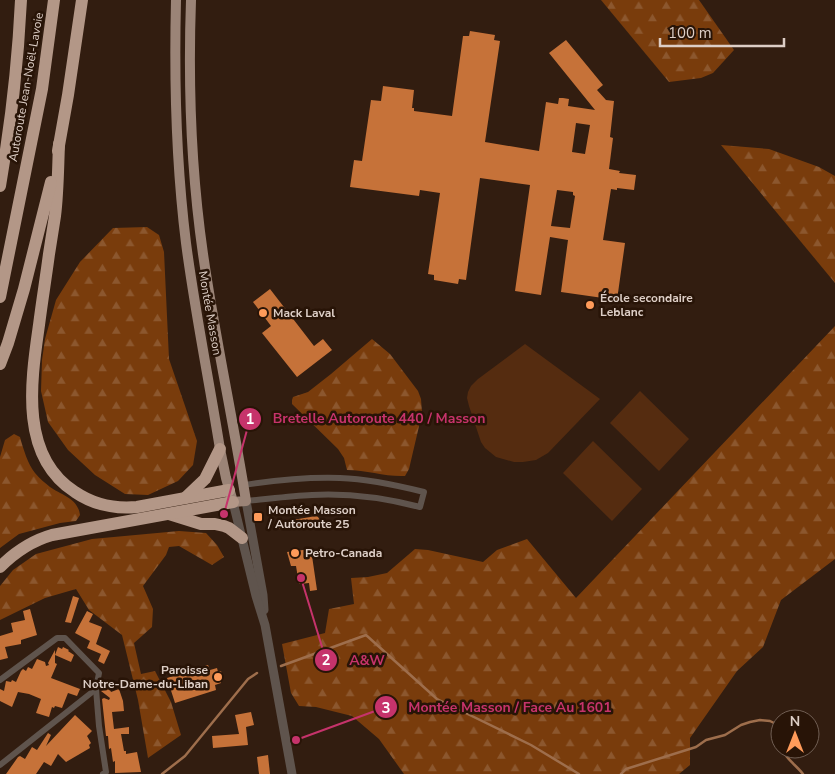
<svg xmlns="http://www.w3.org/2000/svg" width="835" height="774" font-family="'Nunito Sans',sans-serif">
<defs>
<pattern id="forest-firs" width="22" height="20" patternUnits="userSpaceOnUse" patternTransform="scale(1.25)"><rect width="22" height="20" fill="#793c0c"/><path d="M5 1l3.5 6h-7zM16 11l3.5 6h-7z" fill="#8c572e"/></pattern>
</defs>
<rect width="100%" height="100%" fill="#321d10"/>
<g fill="url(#forest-firs)">
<polygon points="601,0 699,0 734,50 713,73 701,78 669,82"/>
<polygon points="721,145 769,149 819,167 835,176 835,283"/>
<polygon points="147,227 159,235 164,252 169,359 197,441 193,465 178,481 148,495 125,494 95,475 68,450 48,422 41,391 42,360 45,339 56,300 80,262 113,228"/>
<polygon points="835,326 835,559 781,600 763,647 737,671 690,738 690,765 679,774 404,774 379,739 352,716 316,707 299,706 291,693 282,644 325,633 329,609 354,604 351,578 368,577 387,573 415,549 428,550 483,562 497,550 527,539 576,598"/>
<path d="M372 339 390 354 418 391 421 399 422 412 420 422 409 469 405 476C386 477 367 470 347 470L344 458 338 449 292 404V400L293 397 308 392 331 374Z"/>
<path d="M14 434 20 437C23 448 28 465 35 473 39 478 45 483 50 487 61 495 78 498 80 515L76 521 60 523 19 534 0 548V457L5 440Z"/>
<polygon points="179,531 206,533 217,545 224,557 212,565 179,546 169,547 166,555 143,586 153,609 152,627 134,643 141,674 155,671 171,702 181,735 148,758 138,700 122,635 89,610 76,589 45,598 0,620 0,586 13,570 36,554 92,539"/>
</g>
<g fill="#552c10">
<polygon points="525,344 600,399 548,453 536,460 523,462 514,462 496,457 485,448 481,442 469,406 467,398 468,392 471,386 478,379"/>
<polygon points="640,391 689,439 659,471 610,423"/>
<polygon points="593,441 642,489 612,521 563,473"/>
</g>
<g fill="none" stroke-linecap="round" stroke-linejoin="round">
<g stroke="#9e6e4c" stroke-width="2.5">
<polyline points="281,666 366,635 437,699 531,745 579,774"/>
<path d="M782 749C786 759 796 765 803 774"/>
<polyline points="162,774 185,756 248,679 257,673"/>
<polyline points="621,774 626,769 696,747 706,740 725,735 741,725 750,722 760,720 770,721 780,726"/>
</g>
</g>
<g fill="#c67239" fill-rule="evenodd">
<path d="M470 31 495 35 494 40 500 41 485 142 539 151 546 102 558 104 559 98H563L569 99 568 106 595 110 549 53 566 40 603 85 597 90 606 100 614 101 610 137 613 138 609 169 620 171 619 173 636 175 634 190 617 188V190L611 189 603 240 625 243 617 300 561 292 568 240 550 237 541 295 515 291 530 185 480 178 466 280 459 279 458 284 434 280V275L428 274 440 193 420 190 419 196 350 187 354 160 362 161 371 100 381 101 383 86 414 90 412 108H414V111L452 116 463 36H469ZM576 123 590 125 585 154 572 152ZM557 190 573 192V195L575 196 570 228 551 226Z"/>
<polygon points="270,289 314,346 323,339 332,350 297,377 262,333 271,326 253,302"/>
<polygon points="316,516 318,517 320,520 317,524 279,529 279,523 281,522"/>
<polygon points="311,549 317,590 310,591 309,583 299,584 296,566 291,566 287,552"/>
<polygon points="73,596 79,598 71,623 65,622"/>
<polygon points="30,609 37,635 21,640 21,644 5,647 8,658 0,660 0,636 13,632 11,623 25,620 23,611"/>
<polygon points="87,611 93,614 89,622 102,627 96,644 110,651 104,664 98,661 101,654 87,648 90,641 75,633"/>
<polygon points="58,647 62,649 63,647 69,650 68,651 74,655 71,662 55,655 55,663 57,664 51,678 80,689 77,696 68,693 62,708 55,706 54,708 52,707 49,717 36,713 41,699 29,694 18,692 12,707 0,701 0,689 4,691 6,681 11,682 12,680 16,682 21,671 23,669 26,671 28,667 32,669 37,659 45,662 46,666 49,665 48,663 55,650 55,655"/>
<polygon points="208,665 210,670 217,668 218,672 221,671 223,678 220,679 221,683 215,685 216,690 175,703 167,678"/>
<polygon points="109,688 111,692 119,689 123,701 124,711 112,712 114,729 129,727 129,734 121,734 124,751 126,751 126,754 137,752 141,772 115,773 115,761 113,762 111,748 109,749 108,736 106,736 102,699 104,698 109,700 110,698 101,691"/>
<polygon points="251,712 254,725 246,727 248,745 213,748 212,736 239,734 235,715"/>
<polygon points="75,715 92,731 87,736 91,743 89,745 90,748 66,762 58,754 51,766 44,762 36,774 6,774 18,757 20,756 25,759 32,747 37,750 48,733 51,735 46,746"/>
<polygon points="268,755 270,774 259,774 257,757"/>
</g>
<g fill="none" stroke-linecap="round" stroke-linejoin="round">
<g stroke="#5f544d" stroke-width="6">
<path d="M244 485C276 480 308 477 340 478 368 479 396 485 424 492L420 507C385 498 348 493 312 495 290 496 268 499 246 501"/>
<polyline points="0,680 57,638 65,638 99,673 96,689 99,726 106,772 103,774"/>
<polyline points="0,765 96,689"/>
</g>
<g stroke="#5f544d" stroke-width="9">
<polyline points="246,501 263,595 264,610"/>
<polyline points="233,502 256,596 265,625 292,774"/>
</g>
<path stroke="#9b8477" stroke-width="10" d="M176 0C174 81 176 162 186 243 195 312 209 380 220 449L226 478 233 502 246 501C233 419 215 337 203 254 191 170 188 84 191 0"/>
<g stroke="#b39787" stroke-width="12">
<path d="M59 144C58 168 58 192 55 216 53 229 51 241 49 254 46 277 42 301 39 325 31 381 19 456 75 492 94 505 115 509 137 507L229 490"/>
<polyline points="58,151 68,95 82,0"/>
<path d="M0 186C11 124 18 62 21 0"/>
<polyline points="0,297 42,89 54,0"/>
<polyline points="0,364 8,343 24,289 51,182"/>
<polyline points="185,498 205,479 220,449"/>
<polyline points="169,514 201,524 215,524 224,526 229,528 242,538"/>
<path d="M0 567C15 552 31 541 52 535L233 502"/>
</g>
</g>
<g fill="#ff9b5a" stroke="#281407" stroke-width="2">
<circle cx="590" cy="305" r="5"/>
<circle cx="263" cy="313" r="5"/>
<rect x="253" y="512" width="10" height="10" rx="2.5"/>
<circle cx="295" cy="553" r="5"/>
<circle cx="218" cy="677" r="5"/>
</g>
<g text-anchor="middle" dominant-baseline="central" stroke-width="5" stroke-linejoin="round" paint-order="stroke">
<g font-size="12" fill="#ddcec6" stroke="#281407">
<text transform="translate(26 87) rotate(-80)">Autoroute Jean-Noël-Lavoie</text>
<text transform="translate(210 313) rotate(80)">Montée Masson</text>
</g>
<g font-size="12" font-weight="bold" fill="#ddcec6" stroke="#281407" text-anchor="start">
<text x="600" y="298">École secondaire<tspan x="600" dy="14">Leblanc</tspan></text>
<text x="273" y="313">Mack Laval</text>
<text x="268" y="510">Montée Masson<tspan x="268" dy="14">/ Autoroute 25</tspan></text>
<text x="305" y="553">Petro-Canada</text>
<text x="208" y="670" text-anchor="end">Paroisse<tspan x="208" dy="14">Notre-Dame-du-Liban</tspan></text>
</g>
</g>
<path fill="none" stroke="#c6336b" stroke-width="2" d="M224 514L250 419M301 578L326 660M296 740L386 707"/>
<g fill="#c6336b" stroke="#281407" stroke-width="2">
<circle cx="224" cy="514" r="5"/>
<circle cx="301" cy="578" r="5"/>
<circle cx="296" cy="740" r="5"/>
<circle cx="250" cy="419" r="12"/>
<circle cx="326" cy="660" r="12"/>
<circle cx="386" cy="707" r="12"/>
</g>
<g font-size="15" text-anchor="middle" font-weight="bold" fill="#fff">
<text x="250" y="424">1</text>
<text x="326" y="665">2</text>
<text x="386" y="713">3</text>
</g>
<g font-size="14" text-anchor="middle" font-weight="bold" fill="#c6336b" stroke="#281407" stroke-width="5" stroke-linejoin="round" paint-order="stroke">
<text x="379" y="423">Bretelle Autoroute 440 / Masson</text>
<text x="367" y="665">A&amp;W</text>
<text x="510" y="712">Montée Masson / Face Au 1601</text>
</g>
<g transform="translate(795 734)"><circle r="24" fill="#281407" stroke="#705e53"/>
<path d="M0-4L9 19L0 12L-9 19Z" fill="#ff9b5a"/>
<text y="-8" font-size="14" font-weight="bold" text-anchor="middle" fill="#ddcec6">N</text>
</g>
<path d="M660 38v8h124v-8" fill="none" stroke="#ddcec6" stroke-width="2.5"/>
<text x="668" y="38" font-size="15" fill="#ddcec6" stroke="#281407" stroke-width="4" paint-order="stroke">100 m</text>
</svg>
